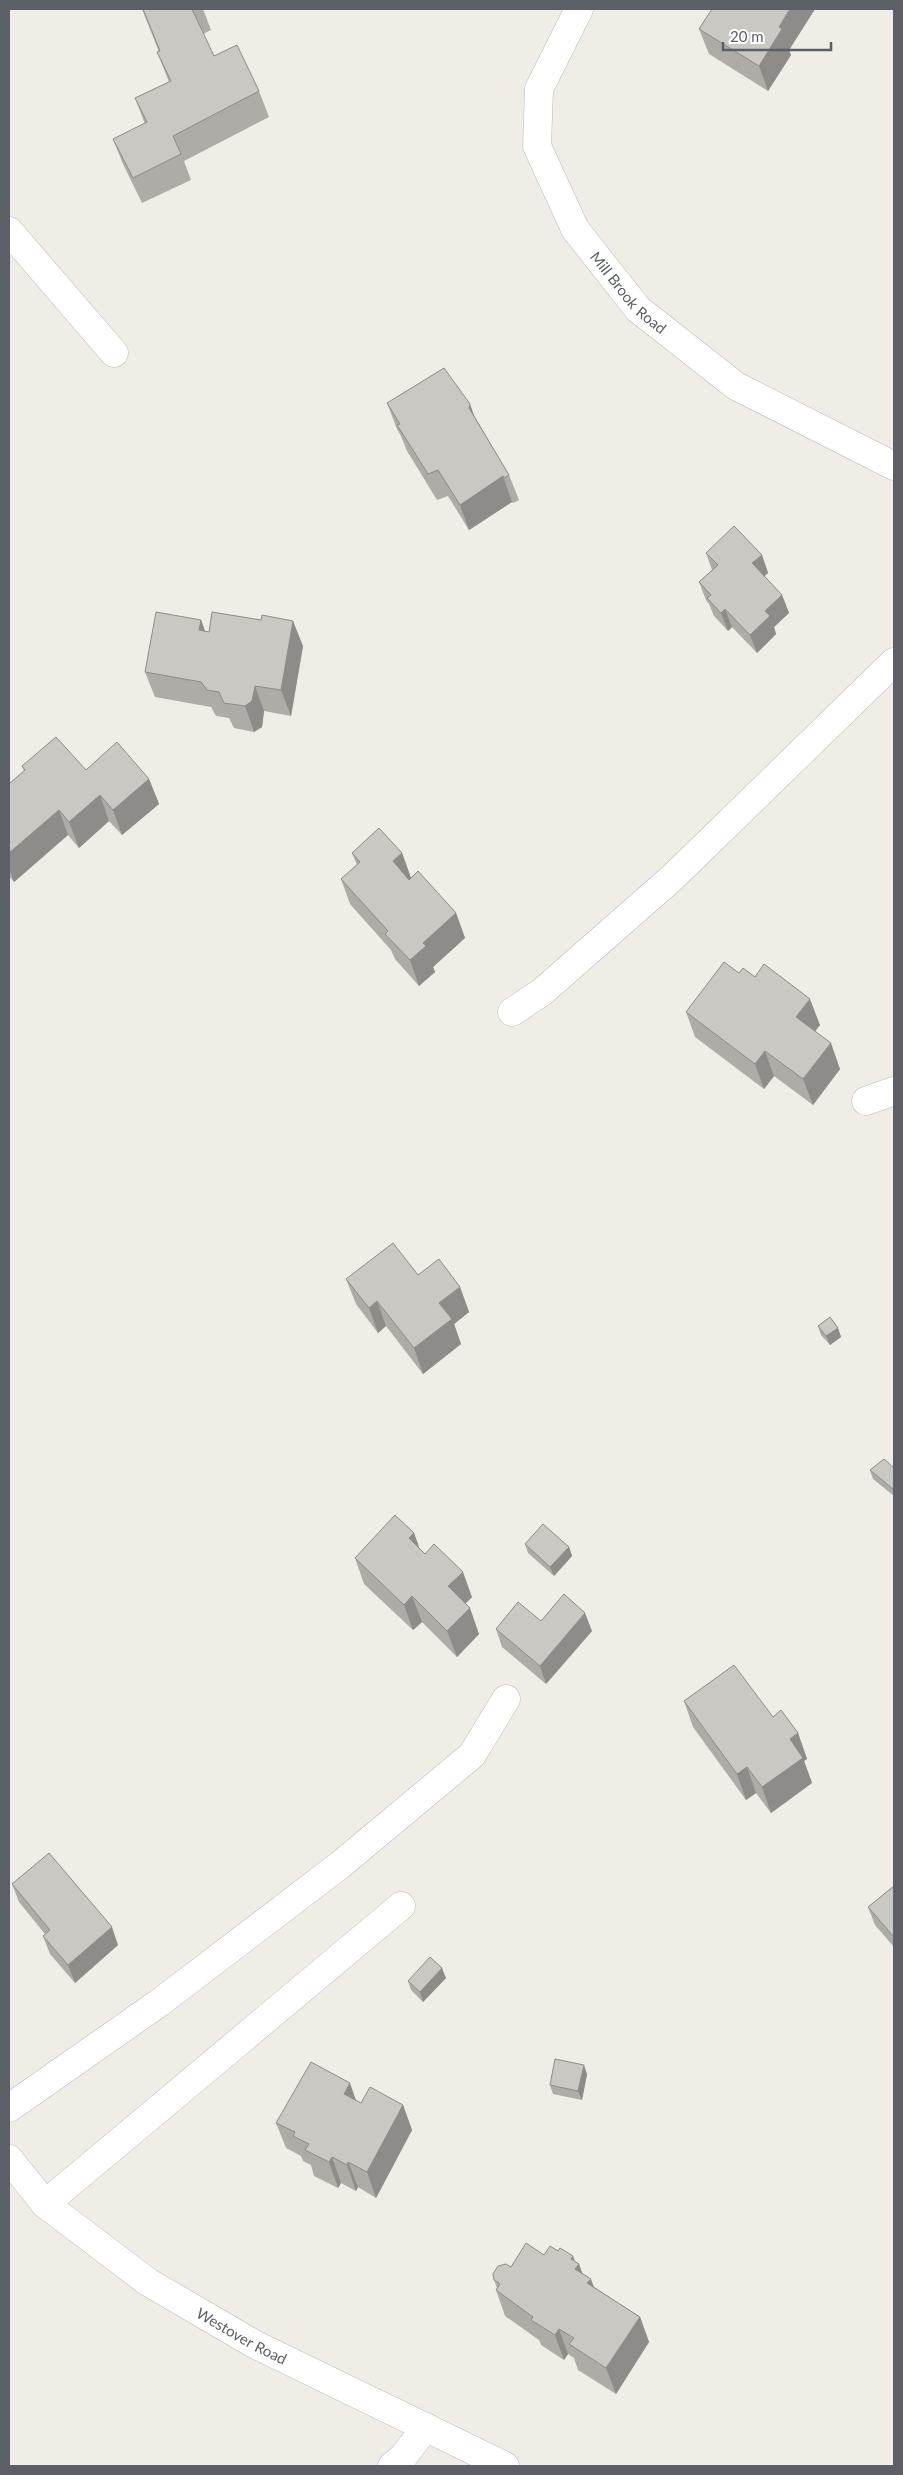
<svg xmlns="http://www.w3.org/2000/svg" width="903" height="2475" font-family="Lato,sans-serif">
<rect width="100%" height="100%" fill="#efede5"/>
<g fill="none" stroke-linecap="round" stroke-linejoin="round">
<g stroke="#b7babf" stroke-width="29">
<g id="minor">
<path id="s1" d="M579 9 539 89 537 146 575 229 638 309 736 386 894 466"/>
<polyline points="9,231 114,353"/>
<polyline points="512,1012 542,992 673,877 894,662"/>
<polyline points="866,1101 894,1091"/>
<polyline points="9,2108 159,2003 340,1865 472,1755 506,1699"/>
<path id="s2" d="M9 2159 45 2204 148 2282 254 2344 505 2466"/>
<polyline points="45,2204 401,1906"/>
<polyline points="392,2466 403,2457 426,2427"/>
</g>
</g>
<use href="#minor" stroke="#fff" stroke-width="28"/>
</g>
<g fill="#aeaca7">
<polygon points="142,9 203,9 211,30 203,34 214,56 259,91 269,117 184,161 191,180 142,203 123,164 113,139 145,124 135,98 169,82 157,52 159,52"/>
<polygon points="712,9 815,9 789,50 791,55 768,91 709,54 699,29"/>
<polygon points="387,403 475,417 509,475 519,500 513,503 512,502 469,530 448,496 437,500 407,451 401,436 397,429"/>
<polygon points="706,553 762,555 768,573 764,576 782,595 789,613 774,627 776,634 757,653 732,627 728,631 714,616 709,604 706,600 699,582 712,570"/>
<polygon points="201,620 205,631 303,646 291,716 264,711 262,727 254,732 234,728 229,718 216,716 211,707 155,697 145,672"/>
<polygon points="22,766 86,770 149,779 159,804 122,835 109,821 79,848 68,835 14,882 9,876 9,784 24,771"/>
<polygon points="352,853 402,853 411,878 456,913 465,938 433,967 435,972 419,986 395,959 391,950 350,904 341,879 357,865"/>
<polygon points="739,973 820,1025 815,1031 840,1069 813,1105 774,1076 764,1089 695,1037 686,1012"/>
<polygon points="418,1275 460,1287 469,1312 454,1324 461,1344 423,1374 386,1326 378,1333 356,1304 346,1279"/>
<polygon points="818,1326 838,1328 841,1337 830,1345 821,1335"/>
<polygon points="894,1468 894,1496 873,1479 870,1470"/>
<polygon points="414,1533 419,1548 472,1597 465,1604 479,1634 457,1657 422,1622 413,1630 364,1584 355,1558"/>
<polygon points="525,1544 569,1547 572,1556 554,1576 528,1553"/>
<polygon points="541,1621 592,1631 546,1684 502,1647 496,1629"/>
<polygon points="684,1701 773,1717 798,1733 807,1759 804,1761 812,1783 771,1813 756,1793 746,1800 693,1727"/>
<polygon points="12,1884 118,1945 75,1983 50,1954 43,1936 45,1934 19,1902"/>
<polygon points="894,1886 894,1947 875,1925 868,1907"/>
<polygon points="446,1978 423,2002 411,1990 408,1981"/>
<polygon points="587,2074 582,2100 553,2094 550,2085"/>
<polygon points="356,2101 361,2103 403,2105 412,2130 376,2198 358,2187 356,2191 341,2183 338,2188 314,2176 311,2165 303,2161 301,2156 286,2148 276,2123"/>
<polygon points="544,2255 576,2262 579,2264 582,2273 594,2287 640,2317 649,2342 616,2394 578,2370 574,2358 568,2354 564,2360 541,2345 539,2340 505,2316 496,2290 497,2288 494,2280 511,2267"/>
</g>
<g fill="#8d8c88">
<polygon points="790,9 815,9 789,50 791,55 768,91 759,66 779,27"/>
<polygon points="470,404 479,429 469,408"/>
<polygon points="503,476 512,502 469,530 460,505"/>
<polygon points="762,555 768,573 759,581 752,563"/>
<polygon points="782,595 789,613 774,627 776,634 757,653 750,635 765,611"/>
<polygon points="725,609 732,627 728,631 721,613"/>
<polygon points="201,620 210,645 199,630"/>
<polygon points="293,621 303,646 291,716 281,690"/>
<polygon points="255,686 264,711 262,727 254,732 245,706"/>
<polygon points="149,779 159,804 122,835 113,810"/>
<polygon points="100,795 109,821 79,848 69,822"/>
<polygon points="59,810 68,835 14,882 9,868 9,853"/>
<polygon points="402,853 411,878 402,887 393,861"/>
<polygon points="456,913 465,938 433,967 435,972 419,986 410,960 423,943"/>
<polygon points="810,999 820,1025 806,1043 796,1017"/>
<polygon points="831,1043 840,1069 813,1105 803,1079"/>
<polygon points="765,1051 774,1076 764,1089 755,1064"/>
<polygon points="460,1287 469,1312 454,1324 461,1344 423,1374 414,1348 439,1303"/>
<polygon points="377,1301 386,1326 378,1333 369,1308"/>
<polygon points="838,1328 841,1337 830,1345 826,1336"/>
<polygon points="414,1533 423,1558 409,1538"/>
<polygon points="569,1547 572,1556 554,1576 550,1567"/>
<polygon points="463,1572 472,1597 458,1611 448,1586"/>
<polygon points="412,1596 422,1622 413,1630 404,1605"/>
<polygon points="470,1608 479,1634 457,1657 447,1631"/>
<polygon points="585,1613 592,1631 546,1684 540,1666"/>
<polygon points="798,1733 807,1759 804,1761 812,1783 771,1813 762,1787 790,1739"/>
<polygon points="747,1767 756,1793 746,1800 737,1774"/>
<polygon points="112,1927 118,1945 75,1983 68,1965"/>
<polygon points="442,1968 446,1978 423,2002 420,1992"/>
<polygon points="584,2065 587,2074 582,2100 578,2091"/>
<polygon points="350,2083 359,2109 344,2094"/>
<polygon points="403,2105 412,2130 376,2198 367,2172"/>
<polygon points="332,2157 341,2183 338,2188 329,2162"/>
<polygon points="348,2162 358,2187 356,2191 347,2165"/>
<polygon points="573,2256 577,2267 579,2264 588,2290 585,2295 571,2259"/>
<polygon points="591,2279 600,2304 587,2283"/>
<polygon points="640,2317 649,2342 616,2394 606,2368"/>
<polygon points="559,2329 568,2354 564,2360 555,2335"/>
</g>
<g fill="#cac8c2" stroke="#8d8c88">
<polygon points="143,9 193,9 192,9 214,56 237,45 259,91 173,136 181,154 133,178 113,139 147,122 135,98 171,81 157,52 160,51"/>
<polygon points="712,9 790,9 779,27 782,29 759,66 699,29"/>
<polygon points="444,368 470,404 469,408 509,475 504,478 503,476 460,505 438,470 428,474 397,425 400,424 387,403"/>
<polygon points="734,526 762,555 752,563 782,595 765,611 770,616 750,635 725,609 721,613 707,598 711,595 699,582 718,565 706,553"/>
<polygon points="156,612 201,620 199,630 209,632 212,612 261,620 262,615 293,621 281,690 255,686 252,701 245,706 224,703 219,692 207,690 201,682 145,672"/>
<polygon points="56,737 86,770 117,742 149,779 113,810 100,795 69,822 59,810 9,853 9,784 25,770 22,766"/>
<polygon points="379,828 402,853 393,861 409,880 418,871 456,913 423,943 426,946 410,960 385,934 388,931 341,879 360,862 352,853"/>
<polygon points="724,962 739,973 743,968 755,977 764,964 810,999 796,1017 831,1043 803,1079 765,1051 755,1064 686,1012"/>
<polygon points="393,1243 418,1275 439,1259 460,1287 439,1303 452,1319 414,1348 377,1301 369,1308 346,1279"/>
<polygon points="830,1317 838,1328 826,1336 818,1326"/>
<polygon points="884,1459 894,1468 894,1487 893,1489 870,1470"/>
<polygon points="395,1515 414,1533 409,1538 425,1554 434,1544 463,1572 448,1586 470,1608 447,1631 412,1596 404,1605 355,1558"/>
<polygon points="543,1524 569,1547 550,1567 525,1544"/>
<polygon points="564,1594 585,1613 540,1666 496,1629 518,1602 541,1621"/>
<polygon points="734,1665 773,1717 781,1710 798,1733 790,1739 803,1758 762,1787 747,1767 737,1774 684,1701"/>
<polygon points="49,1853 112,1927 68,1965 43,1936 50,1930 12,1884"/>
<polygon points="894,1886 894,1937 868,1907"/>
<polygon points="430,1957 442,1968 420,1992 408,1981"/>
<polygon points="555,2059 584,2065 578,2091 550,2085"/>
<polygon points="311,2062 350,2083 344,2094 361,2103 370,2087 403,2105 367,2172 348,2162 347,2165 332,2157 329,2162 305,2150 309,2144 293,2136 295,2132 276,2123"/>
<polygon points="526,2243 544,2255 550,2246 558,2251 560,2248 573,2256 571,2259 579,2264 575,2269 591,2279 587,2283 640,2317 606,2368 569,2344 574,2338 559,2329 555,2335 531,2320 533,2317 496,2290 500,2284 494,2280 493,2274 498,2266 506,2264 511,2267"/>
</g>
<g text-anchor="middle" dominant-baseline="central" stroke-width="4" stroke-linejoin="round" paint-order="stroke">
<g font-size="15" fill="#5c6066" stroke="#fff">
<text stroke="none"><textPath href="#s1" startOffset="321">Mill Brook Road</textPath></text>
<text stroke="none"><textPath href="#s2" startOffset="295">Westover Road</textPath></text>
</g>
</g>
<rect width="903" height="2475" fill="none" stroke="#5c6066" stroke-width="20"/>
<path d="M723 42v8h108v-8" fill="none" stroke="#5c6066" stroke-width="2.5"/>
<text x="730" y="42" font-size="15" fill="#5c6066" stroke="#ffffff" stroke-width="4" paint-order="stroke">20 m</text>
</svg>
